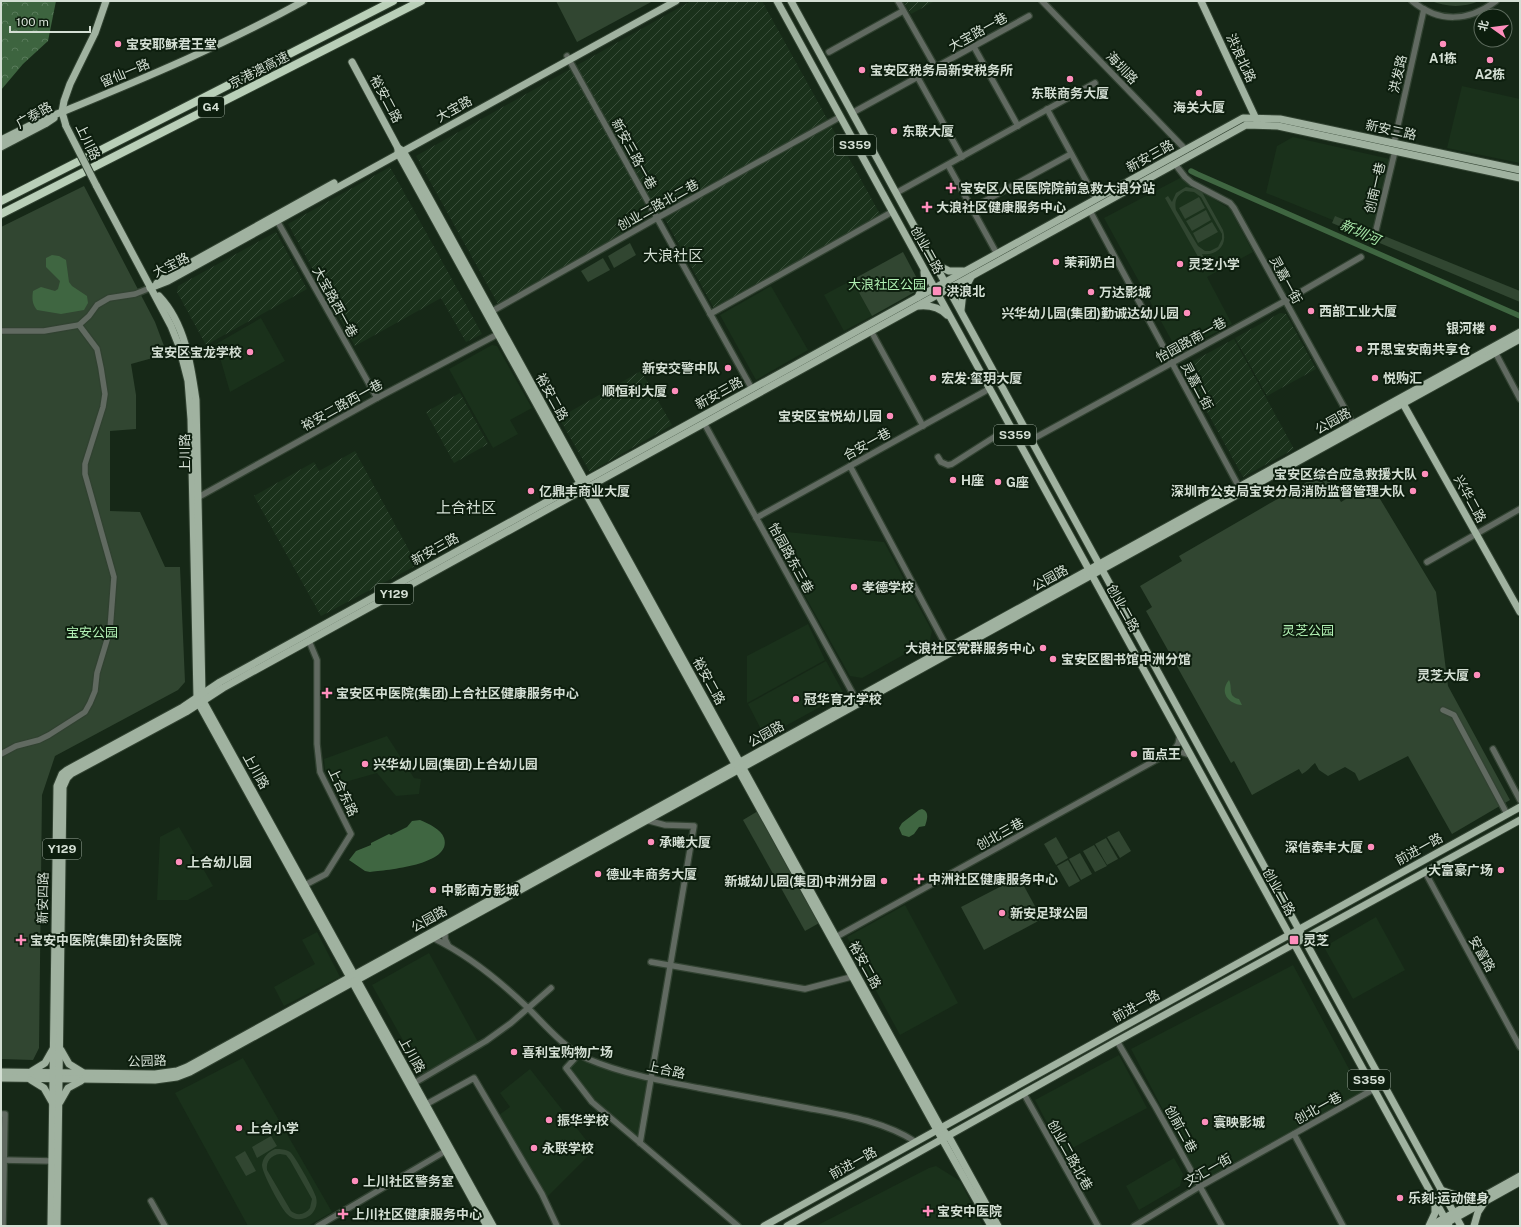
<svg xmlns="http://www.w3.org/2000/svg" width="1521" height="1227" font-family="'Public Sans','Noto Sans SC',sans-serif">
<defs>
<pattern id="industrial-furrows" width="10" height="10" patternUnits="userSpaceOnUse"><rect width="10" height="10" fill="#1a311b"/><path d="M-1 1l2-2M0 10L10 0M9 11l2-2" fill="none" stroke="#3a4e3b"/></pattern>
<pattern id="forest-crowns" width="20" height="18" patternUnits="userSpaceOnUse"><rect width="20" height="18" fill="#3d643f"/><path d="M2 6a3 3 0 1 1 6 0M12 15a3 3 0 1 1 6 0" fill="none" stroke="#587a5a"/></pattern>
</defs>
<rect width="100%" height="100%" fill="#162817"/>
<g fill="#1a311b">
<polygon points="1462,86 1520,99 1520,163 1447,148"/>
<polygon points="1293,137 1390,159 1372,236 1266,193 1277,146"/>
<polygon points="1180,178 1230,209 1253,252 1207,277 1232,324 1178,352 1104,218"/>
<polygon points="852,280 872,316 844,331 824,295"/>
<polygon points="771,286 808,350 756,380 720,315"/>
<polygon points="261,318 285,361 230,392 216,344"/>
<polygon points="492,345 497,346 532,408 510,420 518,434 493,448 449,369"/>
<polygon points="768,530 884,542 932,631 930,640 862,678 850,676"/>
<polygon points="808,624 825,660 747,703 747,656"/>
<polygon points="826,661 844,694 765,737 748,704"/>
<polygon points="387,736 414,778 421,779 419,794 396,796 377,773 331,786 325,769 324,759"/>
<polygon points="179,827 213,886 188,900 157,900 160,837"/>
<polygon points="905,905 958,1003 900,1035 847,937"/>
<polygon points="1376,917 1405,970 1353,999 1324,947"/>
<polygon points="317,932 340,977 284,1006 274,987 315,964 302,940"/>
<polygon points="429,953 478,1042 422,1074 372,985"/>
<polygon points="1293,965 1362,1093 1201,1182 1131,1049"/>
<polygon points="1119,1055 1147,1108 1063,1153 1035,1100"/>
<polygon points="580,1056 649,1080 639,1140 593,1101 568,1068"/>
<polygon points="243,1058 332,1212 308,1226 248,1226 175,1093"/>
<polygon points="530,1069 594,1150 547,1197 499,1115 510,1107 500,1093"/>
<polygon points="1174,1158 1183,1174 1180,1186 1139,1210 1126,1186"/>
<polygon points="936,1166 960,1181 983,1226 816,1226 929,1168"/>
</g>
<g fill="url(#industrial-furrows)">
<polygon points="691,1 762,1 881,216 715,310 661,212 498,304 416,156"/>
<polygon points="903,1 935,1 911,14"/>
<polygon points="390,167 482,334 466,342 441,298 355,346 288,224"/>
<polygon points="276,232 307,289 206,345 177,292 178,286"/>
<polygon points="1280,313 1286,314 1316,369 1267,396 1235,338"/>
<polygon points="1234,339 1294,449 1243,477 1184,370 1186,365"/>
<polygon points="641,371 672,425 590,472 559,418"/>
<polygon points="460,393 488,444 454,463 426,412"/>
<polygon points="355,451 417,565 321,616 254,496 314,462 319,471"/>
</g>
<g fill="#314631" fill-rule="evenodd">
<polygon points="556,1 653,1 577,42"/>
<path d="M1431 1H1479C1463 8 1446 7 1431 1Z"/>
<polygon points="84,186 155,322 167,354 131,364 136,395 136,429 110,431 110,511 140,512 165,567 180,567 185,682 178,690 55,756 42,795 39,1048 33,1060 1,1059 1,227"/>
<path d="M1186 187 1197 189 1202 192 1223 230C1228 245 1217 256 1202 254L1205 260 1201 262 1165 198 1168 196 1172 202 1176 193ZM1185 191 1194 192 1201 197 1222 234V239L1218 247 1210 251H1205L1198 246 1176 210C1174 201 1177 195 1185 191Z"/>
<polygon points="1199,197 1205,208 1185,219 1179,208"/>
<polygon points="1206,210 1211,220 1192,231 1186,221"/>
<polygon points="1335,216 1520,291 1520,302 1332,223"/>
<polygon points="1212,222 1218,232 1198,243 1193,233"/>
<polygon points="630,243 636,255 614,268 608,256"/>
<polygon points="903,252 922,288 872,316 852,280"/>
<polygon points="603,258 610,270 588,282 581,271"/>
<path d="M1324 472 1341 502 1371 484 1436 592 1448 686 1510 800 1452 834 1408 756 1359 781 1355 773 1345 767 1328 776 1319 770 1315 763C1310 767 1308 771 1302 774L1299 769 1252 795 1234 761 1231 763 1146 611 1152 607 1140 586 1182 561 1179 556Z"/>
<polygon points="758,811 821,922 805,931 743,820"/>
<polygon points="1119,831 1131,851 1120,858 1107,837"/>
<polygon points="1056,837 1068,858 1056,865 1044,844"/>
<polygon points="1106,838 1118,859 1107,865 1095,844"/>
<polygon points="1094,845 1107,866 1095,872 1083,851"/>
<polygon points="1080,853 1092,874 1081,880 1069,859"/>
<polygon points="1068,860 1080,881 1069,887 1057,866"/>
<polygon points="1019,877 1042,919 984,950 961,907"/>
<polygon points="271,1136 277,1146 257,1158 252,1147"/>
<path d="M275 1149C281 1149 285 1149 290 1152 295 1156 314 1190 316 1197 317 1201 317 1205 315 1209 310 1220 295 1223 287 1214 281 1208 262 1173 262 1165 263 1157 268 1152 275 1149ZM280 1154 286 1155 290 1160 312 1199 310 1208C305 1215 297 1216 291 1211L267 1170C266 1161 271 1155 280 1154Z"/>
<polygon points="245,1151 256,1171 246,1176 235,1157"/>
</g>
<polygon fill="url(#forest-crowns)" points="1,1 56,1 48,41 23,64 1,90"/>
<g fill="#3f6641">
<path d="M52 255 59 256 66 260 69 282 72 286 87 296 88 303 84 310 61 314 37 310C32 304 32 298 33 291L41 287 55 291 58 289 60 281 46 267V258Z"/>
<path d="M1229 680C1233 688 1227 696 1239 699L1242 705C1228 704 1219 692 1229 680Z"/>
<path d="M922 809C930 812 927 820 925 826L919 827 914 834 909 837 902 835 899 828 902 823 919 810Z"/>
<path d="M420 820C429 824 441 829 444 838 453 865 386 870 370 872L365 871 349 860 356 851 371 845V843L389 834 391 835 407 827 412 821Z"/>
</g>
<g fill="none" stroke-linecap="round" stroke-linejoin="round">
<polyline stroke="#3f6641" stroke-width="5.5" points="1191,171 1197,174 1520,316"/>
<g stroke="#314231" stroke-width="8">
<g id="minor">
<polyline points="898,1 936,68"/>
<polyline points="1042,1 1186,150"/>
<path d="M1412 1C1439 23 1468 22 1496 1"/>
<polyline points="974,47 1018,126"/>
<polyline points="829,52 903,11"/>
<polyline points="567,56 752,389"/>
<polyline points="918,78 962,157"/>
<polyline points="1047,109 1096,199"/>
<polyline points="852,113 1029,16"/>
<polyline points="1394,143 1424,9"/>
<polyline points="1175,164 1185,177 1192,183 1230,203 1234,208 1355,427"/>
<polyline points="948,165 997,254"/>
<polyline points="896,193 1095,83"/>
<polyline points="972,208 1071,154"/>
<polyline points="1090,211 1239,487"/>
<polyline points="275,217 377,398"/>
<polyline points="1376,230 1395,151"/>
<polyline points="489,313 657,218 840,117"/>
<polyline points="710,314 892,212"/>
<polyline points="1,331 44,331 79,325 89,316 97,305 109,298 135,294 150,288"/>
<polyline points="871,331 923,426"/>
<polyline points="1494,350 1520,399"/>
<polyline points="704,423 857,701"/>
<polyline points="1031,440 1285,301 1361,257"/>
<polyline points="938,457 941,462 948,465 952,464 1010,427"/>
<polyline points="850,466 949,651"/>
<polyline points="195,499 377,398 500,333"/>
<polyline points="756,518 989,389"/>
<polyline points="1427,562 1520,509"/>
<polyline points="1443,710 1454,715 1507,814"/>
<polyline points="1493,749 1520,800"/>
<polyline points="1174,750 1190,755"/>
<polyline points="1,754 16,746 39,740 49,735 85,712 90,703 95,691 97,673 110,630 114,577 85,474 85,464 103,407 105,394 101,368 97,349 79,325"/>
<polyline points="1425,872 1520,1047"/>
<polyline points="302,887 305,885 326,874 351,834 320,772 317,744 317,660 309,641"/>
<polyline points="445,931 445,939 448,945"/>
<polyline points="836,937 1174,750 1178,744 1180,735"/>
<path d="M433 938C468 955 500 981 528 1008 546 1026 564 1048 588 1059 623 1074 662 1081 699 1088 735 1095 771 1101 807 1108 844 1115 883 1121 916 1142"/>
<polyline points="651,962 805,989 855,976"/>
<polyline points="1117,1041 1155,1106 1222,1226"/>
<polyline points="579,1054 566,1068 592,1102 738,1226"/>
<polyline points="411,1085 486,1041 511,1023 551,988"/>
<polyline points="1024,1094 1098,1226"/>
<polyline points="423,1106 474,1078 542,1194 557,1226"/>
<polyline points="1,1114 5,1114 3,1226"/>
<polyline points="1294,1134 1343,1226"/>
<polyline points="640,1143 694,826 665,825 646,820"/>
<polyline points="1,1160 52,1161"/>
<polyline points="151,1201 165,1226"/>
<polyline points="318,1226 449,1149"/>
<polyline points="1134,1226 1199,1187 1374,1089"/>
</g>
</g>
<g stroke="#314231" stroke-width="9">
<g id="major">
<polyline points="777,1 1449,1226"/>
<polyline points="791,1 1461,1226"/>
<polyline points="1201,1 1257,121"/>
<polyline points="352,62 398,148 398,153 403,162 937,1130 991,1226"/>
<polyline points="66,126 62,112 64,101 70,84 95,33 106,1"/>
<path d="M1 140 43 119 62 112C145 78 226 44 304 1"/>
<polyline points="1,147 45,124 54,118"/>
<polyline points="398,148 403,151 410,163 941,1128 949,1137 998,1226"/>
<polyline points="96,185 171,326 179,346 188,381 191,419 197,697 199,704 487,1226"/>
<polyline points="937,265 949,271 963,271"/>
<polyline points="157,283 165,277 334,183"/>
<polyline points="150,288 168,281 676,1"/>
<path d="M159 296C185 323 191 365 196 400L202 694 203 701 493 1226"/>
<polyline points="918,297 925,282 924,272"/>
<path d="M919 306C930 305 939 307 947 315"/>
<polyline points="961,310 963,292 971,277"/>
<polyline points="1401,400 1520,612"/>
<polyline points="61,1050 69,1064 82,1072"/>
<polyline points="32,1071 45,1063 53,1049"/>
<polyline points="1,1072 155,1074 177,1071 187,1067 1520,332"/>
<polyline points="1,1078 155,1080 177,1077 190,1072 1520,339"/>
<polyline points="31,1080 44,1088 52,1102"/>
<polyline points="60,1102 68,1088 81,1081"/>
<polyline points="1441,1190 1461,1197 1477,1199"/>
<polyline points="51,1226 57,786 62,774 67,770 183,707 220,682 1243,118 1280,119 1520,170"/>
<polyline points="57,1226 63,787 67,778 71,774 186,712 223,688 1246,125 1278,126 1520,178"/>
<polyline points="764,1226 1520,807"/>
<polyline points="787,1226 1117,1041 1520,820"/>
<polyline points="1429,1226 1435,1213 1435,1204"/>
<polyline points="1430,1226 1520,1176"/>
<polyline points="1441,1226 1520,1182"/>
<polyline points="1474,1226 1478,1212 1484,1203"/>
</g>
</g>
<g stroke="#314231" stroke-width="10">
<g id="highway">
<polyline points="1,201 393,1"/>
<polyline points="1,214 421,1"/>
</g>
</g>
<use href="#minor" stroke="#616a61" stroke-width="5.5"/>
<use href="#major" stroke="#a0b2a0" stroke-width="7"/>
<use href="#highway" stroke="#b9cfb8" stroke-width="8"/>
<g stroke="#314231" stroke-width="9" stroke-linecap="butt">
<polyline id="major-bridge" points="66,126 96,185"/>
</g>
<use href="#major-bridge" stroke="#a0b2a0" stroke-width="7"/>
</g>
<g fill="#fe8ebc" stroke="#0d1e0e" stroke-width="1.5">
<circle cx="118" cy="44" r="4"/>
<circle cx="1443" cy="44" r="4"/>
<circle cx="1490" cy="60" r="4"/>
<circle cx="862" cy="70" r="4"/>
<circle cx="1070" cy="79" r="4"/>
<circle cx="1199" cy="93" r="4"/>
<circle cx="894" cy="131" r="4"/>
<path d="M949 182h4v4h4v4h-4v4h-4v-4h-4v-4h4z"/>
<path d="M925 201h4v4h4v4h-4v4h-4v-4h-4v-4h4z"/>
<circle cx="1056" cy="262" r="4"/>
<circle cx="1180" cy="264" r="4"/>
<rect x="932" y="286" width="10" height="10" rx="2"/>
<circle cx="1091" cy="292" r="4"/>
<circle cx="1311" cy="311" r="4"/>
<circle cx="1187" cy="313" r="4"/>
<circle cx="1493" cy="328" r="4"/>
<circle cx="1359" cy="349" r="4"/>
<circle cx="250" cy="352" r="4"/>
<circle cx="728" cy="368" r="4"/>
<circle cx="933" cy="378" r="4"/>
<circle cx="1375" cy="378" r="4"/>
<circle cx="675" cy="391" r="4"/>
<circle cx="890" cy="416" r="4"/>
<circle cx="1425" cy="474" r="4"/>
<circle cx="953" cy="480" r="4"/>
<circle cx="998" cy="482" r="4"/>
<circle cx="531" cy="491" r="4"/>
<circle cx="1413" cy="491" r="4"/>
<circle cx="854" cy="587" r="4"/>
<circle cx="1043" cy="648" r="4"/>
<circle cx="1053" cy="659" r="4"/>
<circle cx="1477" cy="675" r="4"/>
<path d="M325 687h4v4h4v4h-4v4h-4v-4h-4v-4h4z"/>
<circle cx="796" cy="699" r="4"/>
<circle cx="1134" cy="754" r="4"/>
<circle cx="365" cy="764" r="4"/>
<circle cx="651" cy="842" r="4"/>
<circle cx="1371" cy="847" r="4"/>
<circle cx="179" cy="862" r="4"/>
<circle cx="1501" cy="870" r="4"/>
<circle cx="598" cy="874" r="4"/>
<path d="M917 873h4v4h4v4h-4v4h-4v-4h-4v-4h4z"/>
<circle cx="884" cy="881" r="4"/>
<circle cx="433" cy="890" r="4"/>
<circle cx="1002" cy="913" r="4"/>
<path d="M19 934h4v4h4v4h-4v4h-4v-4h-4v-4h4z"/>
<rect x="1289" y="935" width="10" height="10" rx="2"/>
<circle cx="514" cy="1052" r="4"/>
<circle cx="549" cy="1120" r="4"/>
<circle cx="1205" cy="1122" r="4"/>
<circle cx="239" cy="1128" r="4"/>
<circle cx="534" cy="1148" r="4"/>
<circle cx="355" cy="1181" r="4"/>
<circle cx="1400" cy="1198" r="4"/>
<path d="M926 1205h4v4h4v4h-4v4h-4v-4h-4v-4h4z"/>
<path d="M341 1208h4v4h4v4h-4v4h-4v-4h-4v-4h4z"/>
</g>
<g text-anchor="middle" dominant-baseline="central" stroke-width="4" stroke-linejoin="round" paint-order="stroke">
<g fill="#0d1e0e" stroke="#98a599" stroke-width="1">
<rect x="198" y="97" width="26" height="20" rx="3"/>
<rect x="834" y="135" width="42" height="20" rx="3"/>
<rect x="994" y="425" width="42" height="20" rx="3"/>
<rect x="375" y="584" width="38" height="20" rx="3"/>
<rect x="43" y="839" width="38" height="20" rx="3"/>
<rect x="1348" y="1070" width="42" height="20" rx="3"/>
</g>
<g font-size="12" font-weight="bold" fill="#d4dfd4">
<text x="211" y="107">G4</text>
<text x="855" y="145">S359</text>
<text x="1015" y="435">S359</text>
<text x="394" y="594">Y129</text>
<text x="62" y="849">Y129</text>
<text x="1369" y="1080">S359</text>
</g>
<g font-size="13" fill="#d4dfd4" stroke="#0d1e0e">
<text transform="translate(978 32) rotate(-29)">大宝路一巷</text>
<text transform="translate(1241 58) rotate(65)">洪浪北路</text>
<text transform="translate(1122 68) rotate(46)">海圳路</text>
<text transform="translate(259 70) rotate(-27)">京港澳高速</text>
<text transform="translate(125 73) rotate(-23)">留仙一路</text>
<text transform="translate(1398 74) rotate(-77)">洪发路</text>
<text transform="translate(386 99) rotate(62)">裕安二路</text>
<text transform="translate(454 109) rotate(-29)">大宝路</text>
<text transform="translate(34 115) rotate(-30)">广泰路</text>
<text transform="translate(1391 130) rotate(12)">新安二路</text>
<text transform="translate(88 142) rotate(64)">上川路</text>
<text transform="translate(634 154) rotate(61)">新安三路一巷</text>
<text transform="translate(1150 156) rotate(-29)">新安三路</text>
<text transform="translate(1375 188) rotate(-77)">创南一巷</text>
<text transform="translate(658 205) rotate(-29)">创业二路北二巷</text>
<text transform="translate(927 250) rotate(61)">创业二路</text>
<text transform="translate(171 265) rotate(-26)">大宝路</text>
<text transform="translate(1286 280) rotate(61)">灵嘉一街</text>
<text transform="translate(335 302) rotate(61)">大宝路西一巷</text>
<text transform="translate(1191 340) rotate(-29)">怡园路南一巷</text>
<text transform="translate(1197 386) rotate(62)">灵嘉二街</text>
<text transform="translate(719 393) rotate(-29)">新安三路</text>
<text transform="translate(552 397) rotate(61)">裕安二路</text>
<text transform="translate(342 405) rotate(-29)">裕安二路西一巷</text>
<text transform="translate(1333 421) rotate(-29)">公园路</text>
<text transform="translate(867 444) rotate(-29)">合安一巷</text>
<text transform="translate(185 453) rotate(-91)">上川路</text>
<text transform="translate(1470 499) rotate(61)">兴华二路</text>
<text transform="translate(435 549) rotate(-29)">新安三路</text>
<text transform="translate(791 558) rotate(61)">怡园路东三巷</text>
<text transform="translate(1050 578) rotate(-29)">公园路</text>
<text transform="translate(1123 608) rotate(61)">创业二路</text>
<text transform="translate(709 681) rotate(61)">裕安二路</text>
<text transform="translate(766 734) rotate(-29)">公园路</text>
<text transform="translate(256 771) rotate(61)">上川路</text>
<text transform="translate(343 792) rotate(65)">上合东路</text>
<text transform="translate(1000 834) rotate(-29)">创北三巷</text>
<text transform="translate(1419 849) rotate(-29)">前进一路</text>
<text transform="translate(1279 892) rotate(61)">创业二路</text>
<text transform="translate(43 898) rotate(-89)">新安四路</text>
<text transform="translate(429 919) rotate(-29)">公园路</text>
<text transform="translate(1482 954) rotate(61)">安富路</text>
<text transform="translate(865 965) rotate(61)">裕安二路</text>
<text transform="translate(1136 1006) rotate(-29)">前进一路</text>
<text transform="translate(412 1055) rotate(61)">上川路</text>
<text transform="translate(147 1061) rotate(-2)">公园路</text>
<text transform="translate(666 1070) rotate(12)">上合路</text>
<text transform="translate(1318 1108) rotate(-29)">创北一巷</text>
<text transform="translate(1181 1129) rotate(61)">创前二巷</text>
<text transform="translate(1070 1155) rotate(61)">创业二路北巷</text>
<text transform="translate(853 1163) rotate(-29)">前进一路</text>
<text transform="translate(1208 1170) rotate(-30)">文汇一街</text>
</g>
<g font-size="13" font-weight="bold" fill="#d4dfd4" stroke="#0d1e0e" text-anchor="start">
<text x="126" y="44">宝安耶稣君王堂</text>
<text x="1443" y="58" text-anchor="middle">A1栋</text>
<text x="870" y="70">宝安区税务局新安税务所</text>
<text x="1490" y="74" text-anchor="middle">A2栋</text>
<text x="1070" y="93" text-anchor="middle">东联商务大厦</text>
<text x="1199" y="107" text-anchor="middle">海关大厦</text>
<text x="902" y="131">东联大厦</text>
<text x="960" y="188">宝安区人民医院院前急救大浪分站</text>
<text x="936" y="207">大浪社区健康服务中心</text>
<text x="1064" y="262">茉莉奶白</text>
<text x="1188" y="264">灵芝小学</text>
<text x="946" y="291">洪浪北</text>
<text x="1099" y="292">万达影城</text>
<text x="1319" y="311">西部工业大厦</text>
<text x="1179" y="313" text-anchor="end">兴华幼儿园(集团)勤诚达幼儿园</text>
<text x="1485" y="328" text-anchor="end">银河楼</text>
<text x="1367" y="349">开思宝安南共享仓</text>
<text x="242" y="352" text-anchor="end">宝安区宝龙学校</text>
<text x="720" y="368" text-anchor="end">新安交警中队</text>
<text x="941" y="378">宏发·玺玥大厦</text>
<text x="1383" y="378">悦购汇</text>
<text x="667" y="391" text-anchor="end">顺恒利大厦</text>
<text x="882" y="416" text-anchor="end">宝安区宝悦幼儿园</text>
<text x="1417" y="474" text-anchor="end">宝安区综合应急救援大队</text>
<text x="961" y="480">H座</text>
<text x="1006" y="482">G座</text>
<text x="539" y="491">亿鼎丰商业大厦</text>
<text x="1405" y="491" text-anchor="end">深圳市公安局宝安分局消防监督管理大队</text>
<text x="862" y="587">孝德学校</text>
<text x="1035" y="648" text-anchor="end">大浪社区党群服务中心</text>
<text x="1061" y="659">宝安区图书馆中洲分馆</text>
<text x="1469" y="675" text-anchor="end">灵芝大厦</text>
<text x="336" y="693">宝安区中医院(集团)上合社区健康服务中心</text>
<text x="804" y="699">冠华育才学校</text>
<text x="1142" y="754">面点王</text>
<text x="373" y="764">兴华幼儿园(集团)上合幼儿园</text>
<text x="659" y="842">承曦大厦</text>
<text x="1363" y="847" text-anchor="end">深信泰丰大厦</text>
<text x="187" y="862">上合幼儿园</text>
<text x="1493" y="870" text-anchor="end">大富豪广场</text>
<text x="606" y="874">德业丰商务大厦</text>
<text x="928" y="879">中洲社区健康服务中心</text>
<text x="876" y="881" text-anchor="end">新城幼儿园(集团)中洲分园</text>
<text x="441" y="890">中影南方影城</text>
<text x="1010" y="913">新安足球公园</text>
<text x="30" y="940">宝安中医院(集团)针灸医院</text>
<text x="1303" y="940">灵芝</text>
<text x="522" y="1052">喜利宝购物广场</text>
<text x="557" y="1120">振华学校</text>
<text x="1213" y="1122">寰映影城</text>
<text x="247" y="1128">上合小学</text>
<text x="542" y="1148">永联学校</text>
<text x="363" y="1181">上川社区警务室</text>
<text x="1408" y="1198">乐刻·运动健身</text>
<text x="937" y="1211">宝安中医院</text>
<text x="352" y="1214">上川社区健康服务中心</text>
</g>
<g font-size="13" fill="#b1f0b3" stroke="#0d1e0e">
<text x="887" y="284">大浪社区公园</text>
<text x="1308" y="630">灵芝公园</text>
<text x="92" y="632">宝安公园</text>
</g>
<g font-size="14" font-style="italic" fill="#a7e5a8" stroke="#0d1e0e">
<text transform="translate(1360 232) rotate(24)">新圳河</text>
</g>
<g font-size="15" fill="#d4dfd4" stroke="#0d1e0e">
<text x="673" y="255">大浪社区</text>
<text x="466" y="507">上合社区</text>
</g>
</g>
<rect width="1521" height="1227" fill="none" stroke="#d4dfd4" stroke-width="4"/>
<g transform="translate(1493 28) rotate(284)"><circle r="19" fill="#0d1e0e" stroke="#5d6b5d"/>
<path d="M0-3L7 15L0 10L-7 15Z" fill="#fe8ebc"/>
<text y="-6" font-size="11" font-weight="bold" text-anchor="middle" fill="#d4dfd4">北</text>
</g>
<path d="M10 26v6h80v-6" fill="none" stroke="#d4dfd4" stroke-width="2"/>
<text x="16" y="26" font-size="12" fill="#d4dfd4" stroke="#0d1e0e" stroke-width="3" paint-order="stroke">100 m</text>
</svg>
